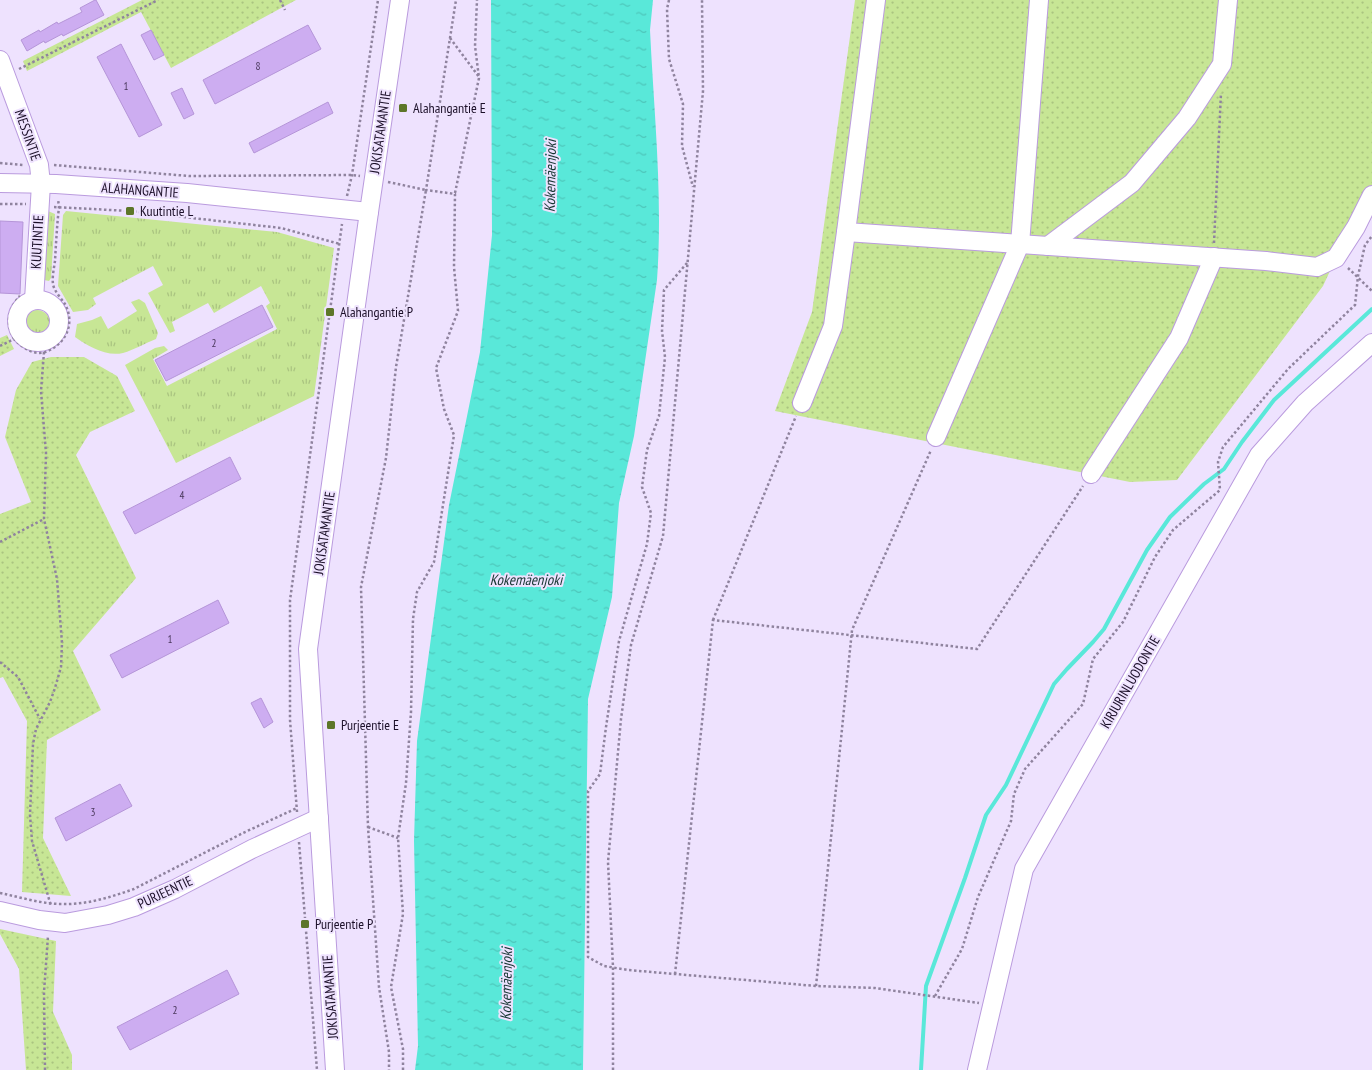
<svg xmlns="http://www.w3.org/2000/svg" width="1372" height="1070" font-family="'PT Sans Narrow',sans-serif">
<defs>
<pattern id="grass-tufts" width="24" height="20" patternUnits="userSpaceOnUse" patternTransform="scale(1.25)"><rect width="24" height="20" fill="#c7e695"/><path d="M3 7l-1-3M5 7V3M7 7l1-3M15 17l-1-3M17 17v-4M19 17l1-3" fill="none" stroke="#aac480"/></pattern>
<pattern id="park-dots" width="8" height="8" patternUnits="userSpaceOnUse" patternTransform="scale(1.25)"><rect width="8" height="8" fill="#c7e695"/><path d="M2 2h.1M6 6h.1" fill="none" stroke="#aac480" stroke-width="1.8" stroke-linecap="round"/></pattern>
<pattern id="water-ripples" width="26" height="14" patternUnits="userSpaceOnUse" patternTransform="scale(1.25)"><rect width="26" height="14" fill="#59e8d9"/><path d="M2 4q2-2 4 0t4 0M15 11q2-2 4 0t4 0" fill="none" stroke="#4dc6ba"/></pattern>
</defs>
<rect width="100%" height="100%" fill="#eee2fe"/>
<g fill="url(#grass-tufts)">
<polygon points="48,211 55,214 51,278 49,281 44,280 44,262"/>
<polygon points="66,211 277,232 334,248 314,396 176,463 125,365 155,348 164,346 168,350 153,359 167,386 277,329 266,306 270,303 261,286 214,313 208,303 172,322 175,331 170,333 148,293 163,285 153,266 93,298 96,304 88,310 73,312 58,286 63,215"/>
<path d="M139 299 145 303 158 333 156 339C145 343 134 350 123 353 106 357 88 346 75 337L77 324 92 320 101 316 108 329 137 311 131 302Z"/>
<circle cx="37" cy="323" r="13"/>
</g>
<g fill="url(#park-dots)">
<polygon points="142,0 296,0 171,68 141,12 27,71 23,61"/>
<polygon points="855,0 1372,0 1372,203 1336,258 1323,286 1177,480 1130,482 775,411 812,312"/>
<polygon points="7,335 14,349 0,356 0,338"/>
<polygon points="51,357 84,357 117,376 135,411 90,432 76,455 136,578 73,651 101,710 47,740 43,838 71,896 22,892 27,721 3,677 0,678 0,514 31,502 5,437 16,390 32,362"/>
<polygon points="0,929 56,941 53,1012 72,1055 72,1070 26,1070 19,969 0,934"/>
</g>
<path fill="url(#water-ripples)" d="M491 0H653L650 30C654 113 663 197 657 280L634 436 619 503 612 597 588 699 583 1070H415L418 1046 414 841 417 741 449 505 480 352 492 235Z"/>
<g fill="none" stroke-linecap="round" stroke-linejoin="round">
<polyline stroke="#59e8d9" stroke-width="4" points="921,1070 926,986 965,878 986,815 1006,785 1054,684 1067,669 1093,642 1104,629 1147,550 1170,517 1204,484 1224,469 1242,442 1274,400 1372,309"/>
</g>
<g fill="#cdadf1" stroke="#b595d8">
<polygon points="95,0 96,0 104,15 63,36 62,34 45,43 44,41 27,51 21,40 39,30 40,32 57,22 58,24 82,12 80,8"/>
<polygon points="308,25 321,49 215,104 203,80"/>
<polygon points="151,30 164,55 154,60 141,35"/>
<polygon points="121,44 162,125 139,137 97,57"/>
<polygon points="182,88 194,114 184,119 171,93"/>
<polygon points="328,102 333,113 254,153 249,143"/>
<polygon points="0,221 23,222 20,294 0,293"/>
<polygon points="262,305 273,327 166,381 155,360"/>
<polygon points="230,457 241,479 135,534 123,512"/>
<polygon points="218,600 229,623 122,678 110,655"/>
<polygon points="261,698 273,722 264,728 251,703"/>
<polygon points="120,784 132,806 66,841 55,818"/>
<polygon points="227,970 239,994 130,1050 117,1027"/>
</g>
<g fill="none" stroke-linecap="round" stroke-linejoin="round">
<g stroke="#ba9bde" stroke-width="20">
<g id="minor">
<polyline points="876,0 846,232 1266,261 1317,267 1336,258 1356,227 1372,195"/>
<polyline points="0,60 39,165 41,184 34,300"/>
<polyline points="0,183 56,184 187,193 369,212"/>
<polyline points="1048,246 1132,183 1187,118 1222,64 1228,0"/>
<circle cx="38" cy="321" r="21"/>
<polyline points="802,403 833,326 846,232"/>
<polyline points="936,437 1020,244 1039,0"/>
<polyline points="1091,474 1179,338 1214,257"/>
<polyline points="0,911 39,920 65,923 108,915 134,907 175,889 252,849 319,818"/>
<polyline points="335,1070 308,649 369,212 400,0"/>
<polyline points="977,1070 1024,869 1259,455 1305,403 1372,343"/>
</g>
</g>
<g stroke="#8f839e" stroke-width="2.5" stroke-dasharray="2.5 2.5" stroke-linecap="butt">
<polyline points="280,0 285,10"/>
<polyline points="669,0 667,9 669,59 683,104 682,146 693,187"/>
<polyline points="450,38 479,77"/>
<polyline points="19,69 158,0"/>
<polyline points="0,163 23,165"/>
<polyline points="54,165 189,176 352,175 360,176"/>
<polyline points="388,182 426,190 396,367 386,458 361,587 368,827 379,987 389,1052 389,1070"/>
<polyline points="455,193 479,78 475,46 477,0"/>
<polyline points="347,196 352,175 378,0"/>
<polyline points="0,204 26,204"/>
<polyline points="54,207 130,211 281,228 340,244"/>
<polyline points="1214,243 1221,93"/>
<polyline points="687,263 664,290 662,331 665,357 659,416 647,450 642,487 651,513 647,544 619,641 606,727 600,774 588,791 588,957 604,966 628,970 816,986 875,988 979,1003"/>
<polyline points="1348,268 1372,291"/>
<path d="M14 339C12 334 9 328 9 323 8 314 14 302 20 296"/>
<path d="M0 346 14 339C23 348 35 357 48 351 67 342 75 323 65 304 61 298 54 291 53 284 52 277 54 268 55 261 56 243 57 225 59 207L58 199"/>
<polyline points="44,352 41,391 46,453 44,519 57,579 62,643 61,667 55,688 50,702 36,729 33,744 30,815 32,841 51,906"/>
<polyline points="0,542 44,519"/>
<polyline points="713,620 796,416"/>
<polyline points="0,662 18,677 40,719"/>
<polyline points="297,812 290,720 290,600 342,224"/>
<polyline points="368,827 398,838"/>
<polyline points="299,842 317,1070"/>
<path d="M0 893C20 897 41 904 62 904 86 905 111 897 134 889L243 833 297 808"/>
<polyline points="675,974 713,620 977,649 1083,486"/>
<polyline points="816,986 852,630 931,450"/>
<polyline points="935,996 962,949 978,897 1011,821 1014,794 1025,769 1083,704 1093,659 1123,622 1155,557 1173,530 1220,490 1218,462 1223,447 1288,369 1355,305 1358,276 1365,245 1372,236"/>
<polyline points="45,1070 44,992 48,936"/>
<polyline points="403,1070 403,1049 391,987 403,914 398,838 406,783 411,712 413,619 417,592 434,562 454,435 444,409 436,368 458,311 454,267 455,194 426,190 456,0"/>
<polyline points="613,1070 613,967 608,862 621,719 631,645 663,536 703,91 702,0"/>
</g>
<use href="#minor" stroke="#fff" stroke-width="18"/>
</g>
<g fill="#5d7629" stroke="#eee2fe" stroke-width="2">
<rect x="398" y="103" width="10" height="10" rx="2.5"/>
<rect x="125" y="206" width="10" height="10" rx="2.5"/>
<rect x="325" y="307" width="10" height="10" rx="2.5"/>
<rect x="326" y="720" width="10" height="10" rx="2.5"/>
<rect x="300" y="919" width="10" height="10" rx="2.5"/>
</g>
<g text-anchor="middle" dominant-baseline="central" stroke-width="4" stroke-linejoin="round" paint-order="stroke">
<g font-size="11" fill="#48365a">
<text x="258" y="66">8</text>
<text x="126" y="86">1</text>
<text x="214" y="343">2</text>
<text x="182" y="495">4</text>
<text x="170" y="639">1</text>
<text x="93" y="812">3</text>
<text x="175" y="1010">2</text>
</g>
<g font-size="14" fill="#1b0f28" stroke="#eee2fe" text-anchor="start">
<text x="413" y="108">Alahangantie E</text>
<text x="140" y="211">Kuutintie L</text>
<text x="340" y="312">Alahangantie P</text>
<text x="341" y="725">Purjeentie E</text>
<text x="315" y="924">Purjeentie P</text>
</g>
<g font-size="14" fill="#1b0f28" stroke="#eee2fe">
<text transform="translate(380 132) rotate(-82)">JOKISATAMANTIE</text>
<text transform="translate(28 135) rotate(71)">MESSINTIE</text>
<text transform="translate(140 190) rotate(4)">ALAHANGANTIE</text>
<text transform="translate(37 242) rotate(-87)">KUUTINTIE</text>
<text transform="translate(324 533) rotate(-82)">JOKISATAMANTIE</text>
<text transform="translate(1130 682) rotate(-60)">KIRJURINLUODONTIE</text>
<text transform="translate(165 892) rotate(-25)">PURJEENTIE</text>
<text transform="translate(330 997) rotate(-94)">JOKISATAMANTIE</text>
</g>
<g font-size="15" font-style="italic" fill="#183733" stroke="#eee2fe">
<text transform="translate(550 176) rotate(-89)">Kokemäenjoki</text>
<text x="526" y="579">Kokemäenjoki</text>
<text transform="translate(506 984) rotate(-89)">Kokemäenjoki</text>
</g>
</g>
</svg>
